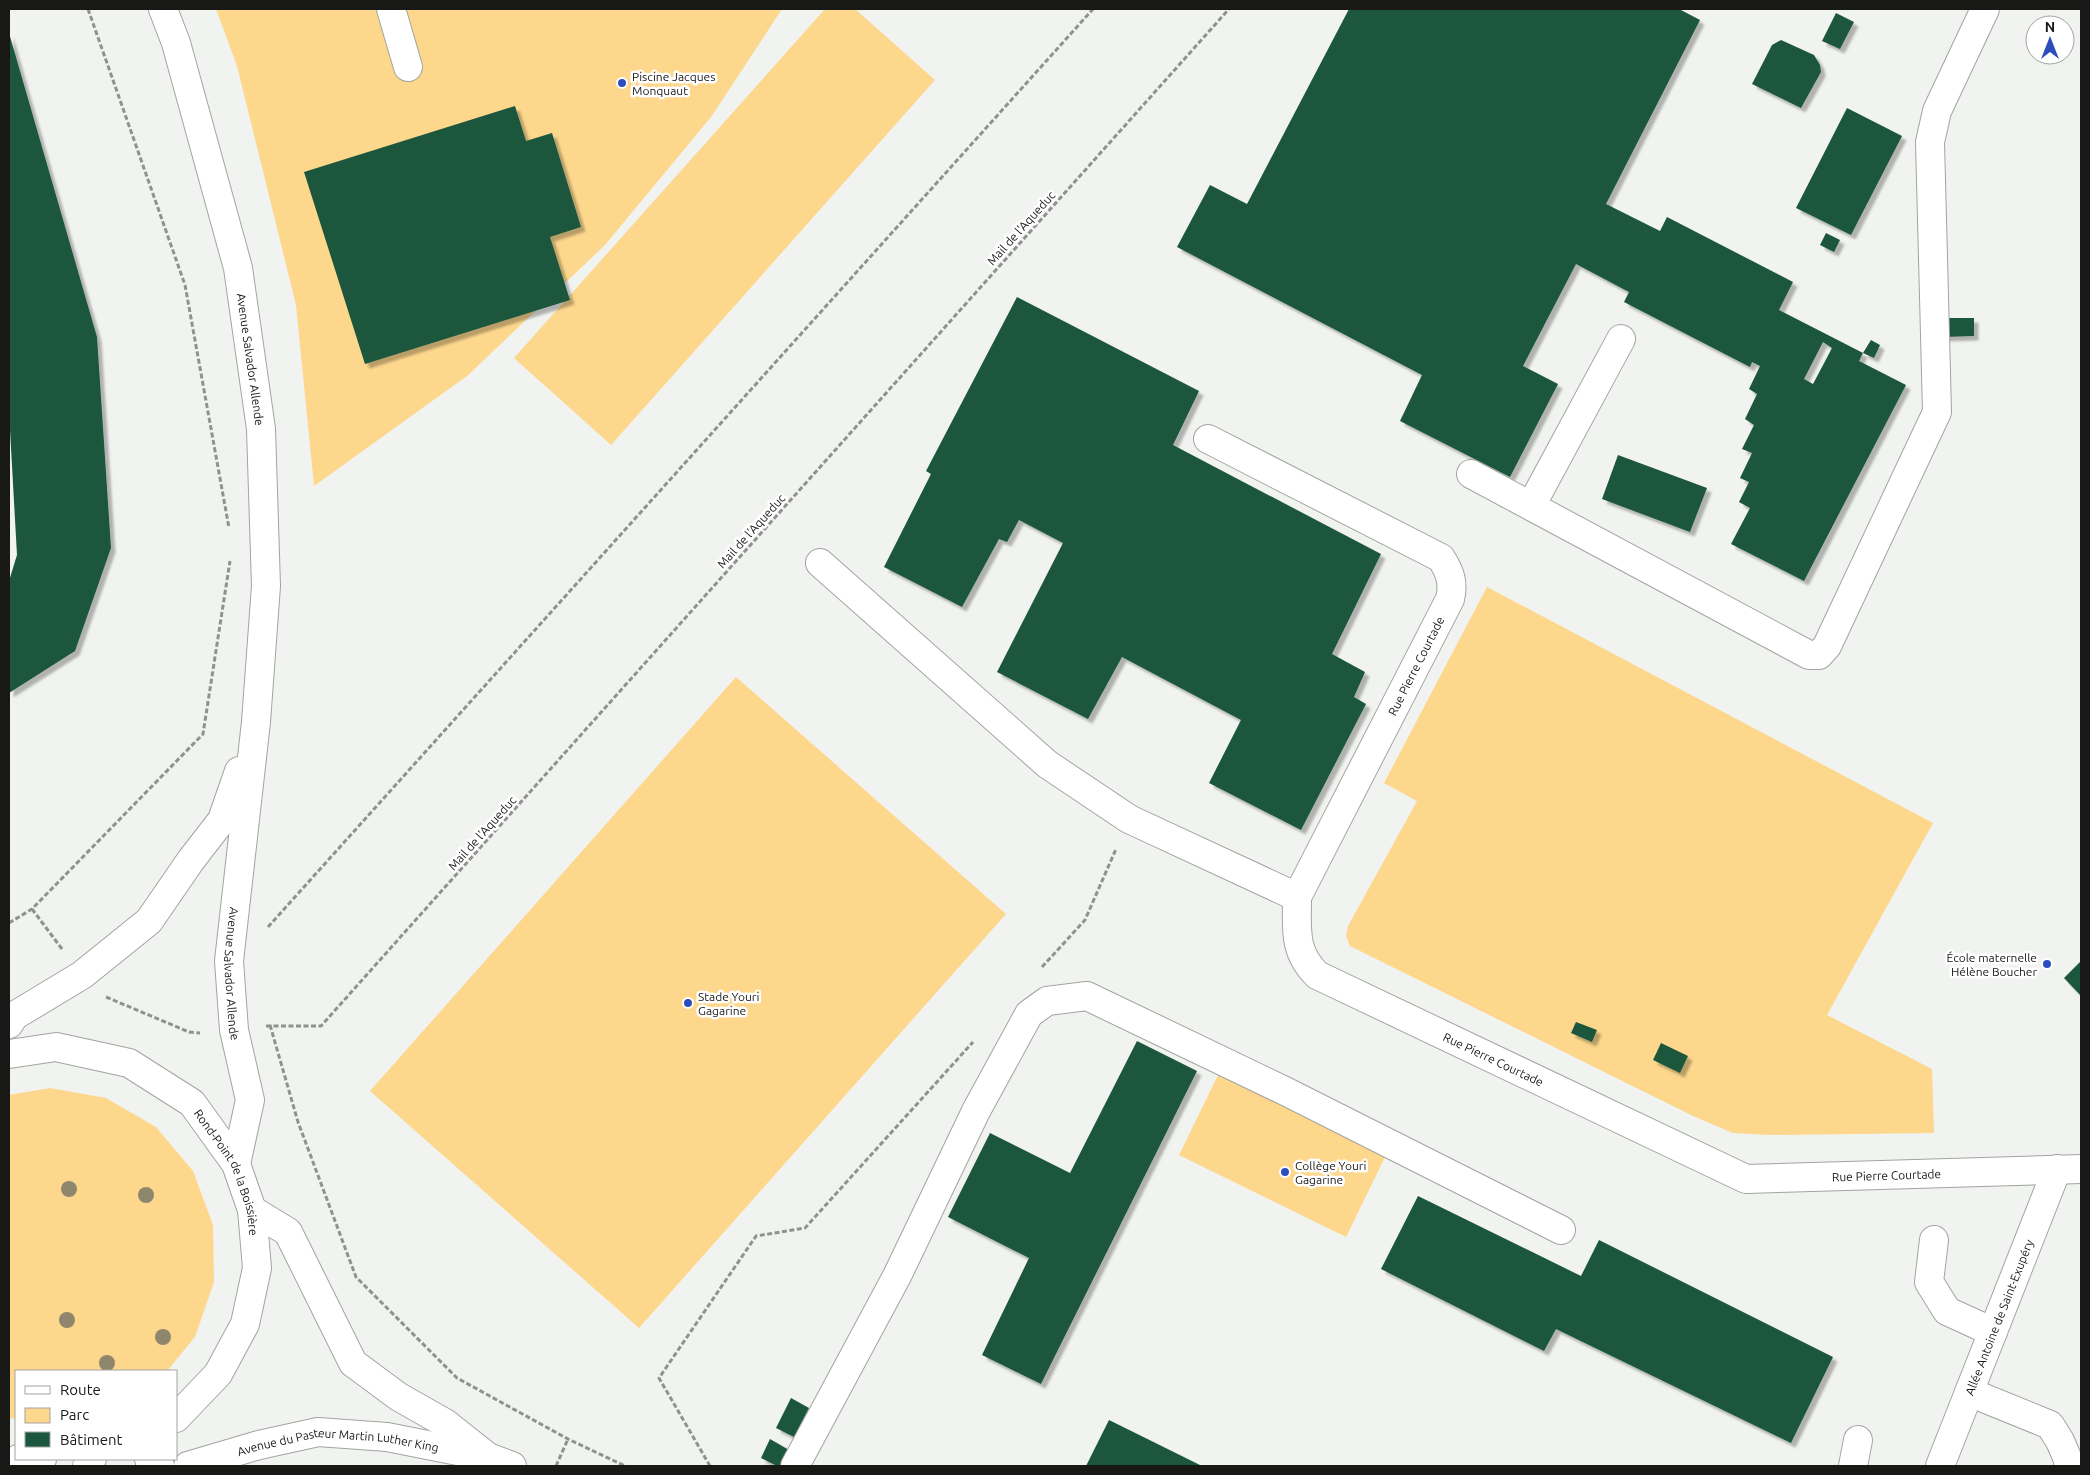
<svg xmlns="http://www.w3.org/2000/svg" width="2090" height="1475" font-family="Ubuntu,sans-serif">
<defs>
<filter id="shadow"><feDropShadow dx="4.5" dy="4.5" stdDeviation="1" flood-color="#0004"/></filter>
</defs>
<rect width="100%" height="100%" fill="#f1f3f0"/>
<g fill="#fdd78c">
<polygon points="216,9 782,9 711,117 605,245 467,376 314,486 296,305 237,66"/>
<polygon points="825,9 855,9 935,80 611,445 514,358"/>
<polygon points="1487,587 1933,823 1827,1015 1932,1069 1934,1133 1769,1135 1733,1133 1693,1116 1350,946 1346,936 1348,926 1417,801 1384,783"/>
<polygon points="736,677 1006,914 639,1328 370,1091"/>
<polygon points="1221,1069 1388,1151 1346,1237 1179,1155"/>
<polygon points="50,1088 106,1098 156,1127 193,1171 213,1225 214,1282 195,1337 167,1371 16,1371 16,1419 9,1418 9,1095"/>
</g>
<g fill="#1b563e" fill-rule="evenodd" filter="url(#shadow)">
<path d="M1349 9H1679L1700 20 1606 204 1660 231 1667 217 1793 282 1779 310 1863 353 1871 340 1880 345 1874 358 1863 353 1859 361 1906 385 1804 581 1731 544 1750 508 1739 502 1749 482 1740 478 1752 453 1742 449 1754 425 1745 419 1757 394 1749 389 1760 366 1752 362 1750 367 1624 302 1629 292 1576 264 1523 366 1558 384 1510 477 1400 421 1422 375 1177 247 1210 185 1247 204ZM1823 342 1832 348 1813 384 1804 379Z"/>
<polygon points="1836,13 1854,22 1840,49 1822,41"/>
<polygon points="9,33 97,337 111,548 75,651 9,693 9,581 17,555 9,412"/>
<polygon points="1781,40 1814,55 1820,65 1821,72 1801,108 1752,84 1772,45"/>
<polygon points="515,106 526,141 552,133 581,227 550,237 570,300 365,364 304,172"/>
<polygon points="1847,108 1902,136 1851,235 1796,208"/>
<polygon points="1826,233 1840,240 1834,252 1820,245"/>
<polygon points="1017,297 1199,391 1173,445 1381,554 1332,654 1365,672 1354,697 1366,704 1301,830 1209,783 1241,720 1122,657 1088,719 997,672 1063,543 1019,520 1007,542 999,539 962,607 884,567 931,474 926,471"/>
<polygon points="1942,318 1974,318 1974,336 1943,337"/>
<polygon points="1618,455 1707,488 1690,532 1602,499"/>
<polygon points="2081,961 2081,996 2064,978"/>
<polygon points="1576,1022 1597,1030 1592,1042 1571,1033"/>
<polygon points="1137,1041 1197,1071 1041,1384 982,1355 1029,1258 948,1217 990,1133 1070,1173"/>
<polygon points="1661,1043 1688,1056 1680,1073 1653,1060"/>
<polygon points="1418,1196 1581,1276 1599,1240 1833,1357 1791,1443 1556,1329 1544,1351 1381,1269"/>
<polygon points="791,1398 809,1408 794,1437 776,1428"/>
<polygon points="1109,1420 1202,1466 1086,1466"/>
<polygon points="770,1439 789,1450 782,1466 777,1466 761,1458"/>
</g>
<g fill="none" stroke-linecap="round" stroke-linejoin="round">
<g stroke="#a2a4a1" stroke-width="30">
<g id="minor">
<path id="s1" d="M163 9 176 43 238 268 261 429 266 586 256 722 229 961 234 1030 250 1100 236 1164"/>
<polyline points="391,9 408,67"/>
<path id="s2" d="M1208 439 1441 558C1450 572 1454 583 1450 599L1297 897C1297 929 1293 951 1317 975L1746 1179 2081 1169"/>
<polyline points="1471,474 1809,655 1819,655 1827,646 1937,412 1930,142 1937,111 1985,9"/>
<polyline points="1531,506 1621,339"/>
<polyline points="820,563 1047,764 1129,819 1297,897"/>
<polyline points="9,1024 14,1016 82,975 149,921 191,860 222,820 239,771"/>
<path id="s3" d="M9 1054 56 1047 129 1063 192 1103 236 1164 252 1210 257 1268 245 1324 218 1374 176 1418"/>
<polyline points="252,1210 288,1232 353,1363 399,1397 445,1423 488,1457"/>
<polyline points="1934,1240 1929,1282 1947,1311 1993,1332"/>
<polyline points="1969,1392 2050,1425 2060,1441 2069,1462 2068,1466"/>
<polyline points="18,1459 42,1459"/>
<polyline points="149,1459 160,1466"/>
<polyline points="87,1466 92,1459"/>
<path id="s4" d="M188 1466 259 1445 318 1432 387 1437 488 1457 512 1466"/>
<polyline points="795,1466 897,1276 976,1111 1029,1014 1047,1001 1087,996 1285,1091 1561,1230"/>
<polyline points="1853,1466 1858,1440"/>
<path id="s5" d="M1940 1466 2057 1169"/>
</g>
</g>
<g stroke="#90928f" stroke-width="3" stroke-dasharray="5 2.5" stroke-linecap="butt">
<polyline points="88,9 185,285 229,528"/>
<polyline points="32,909 62,949"/>
<polyline points="9,923 32,909 203,734 230,561"/>
<polyline points="268,927 1093,9"/>
<polyline points="1042,967 1085,920 1116,849"/>
<polyline points="106,997 189,1032 200,1033"/>
<polyline points="270,1025 298,1122 356,1277 457,1378 568,1439 625,1466"/>
<polyline points="266,1026 321,1026 1229,9"/>
<polyline points="556,1466 568,1439"/>
<polyline points="710,1466 659,1378 756,1236 805,1228 973,1042"/>
</g>
<use href="#minor" stroke="#fff" stroke-width="28"/>
</g>
<g fill="#8e866d">
<circle cx="69" cy="1189" r="8"/>
<circle cx="146" cy="1195" r="8"/>
<circle cx="67" cy="1320" r="8"/>
<circle cx="163" cy="1337" r="8"/>
<circle cx="107" cy="1363" r="8"/>
</g>
<g fill="#2e4dbd" stroke="#fff" stroke-width="2">
<circle cx="622" cy="83" r="5"/>
<circle cx="2047" cy="964" r="5"/>
<circle cx="688" cy="1003" r="5"/>
<circle cx="1285" cy="1172" r="5"/>
</g>
<g text-anchor="middle" dominant-baseline="central" stroke-width="5" stroke-linejoin="round" paint-order="stroke">
<g font-size="12" fill="#181817" stroke="#fff" text-anchor="start">
<text x="632" y="76">Piscine Jacques<tspan x="632" dy="14">Monquaut</tspan></text>
<text x="2037" y="957" text-anchor="end">École maternelle<tspan x="2037" dy="14">Hélène Boucher</tspan></text>
<text x="698" y="996">Stade Youri<tspan x="698" dy="14">Gagarine</tspan></text>
<text x="1295" y="1165">Collège Youri<tspan x="1295" dy="14">Gagarine</tspan></text>
</g>
<g font-size="12" fill="#181817" stroke="#fff">
<text transform="translate(1021 228) rotate(-48)">Mail de l'Aqueduc</text>
<text stroke="none"><textPath href="#s1" startOffset="362">Avenue Salvador Allende</textPath></text>
<text transform="translate(751 531) rotate(-48)">Mail de l'Aqueduc</text>
<text transform="translate(1416 666) rotate(-63)">Rue Pierre Courtade</text>
<text transform="translate(482 833) rotate(-48)">Mail de l'Aqueduc</text>
<text stroke="none"><textPath href="#s1" startOffset="979">Avenue Salvador Allende</textPath></text>
<text stroke="none"><textPath href="#s2" startOffset="919">Rue Pierre Courtade</textPath></text>
<text stroke="none"><textPath href="#s3" startOffset="276">Rond-Point de la Boissière</textPath></text>
<text stroke="none"><textPath href="#s2" startOffset="1339">Rue Pierre Courtade</textPath></text>
<text stroke="none"><textPath href="#s5" startOffset="160">Allée Antoine de Saint-Exupéry</textPath></text>
<text stroke="none"><textPath href="#s4" startOffset="154">Avenue du Pasteur Martin Luther King</textPath></text>
</g>
</g>
<rect width="2090" height="1475" fill="none" stroke="#181817" stroke-width="20"/>
<rect x="15" y="1370" width="162" height="90" fill="#ffffff" stroke="#a3a3a2"/>
<rect x="25" y="1386" width="25" height="8" fill="#ffffff" stroke="#a3a3a2"/>
<text x="60" y="1395" font-size="15" fill="#181817">Route</text>
<rect x="25" y="1408" width="25" height="15" fill="#fdd78c" stroke="#a3a3a2"/>
<text x="60" y="1420" font-size="15" fill="#181817">Parc</text>
<rect x="25" y="1432" width="25" height="15" fill="#1b563e" stroke="#a3a3a2"/>
<text x="60" y="1445" font-size="15" fill="#181817">Bâtiment</text>
<g transform="translate(2050 40)"><circle r="24" fill="#ffffff" stroke="#a3a3a2"/>
<path d="M0-4L9 19L0 12L-9 19Z" fill="#2e4dbd"/>
<text y="-8" font-size="14" font-weight="bold" text-anchor="middle" fill="#181817">N</text>
</g>
</svg>
